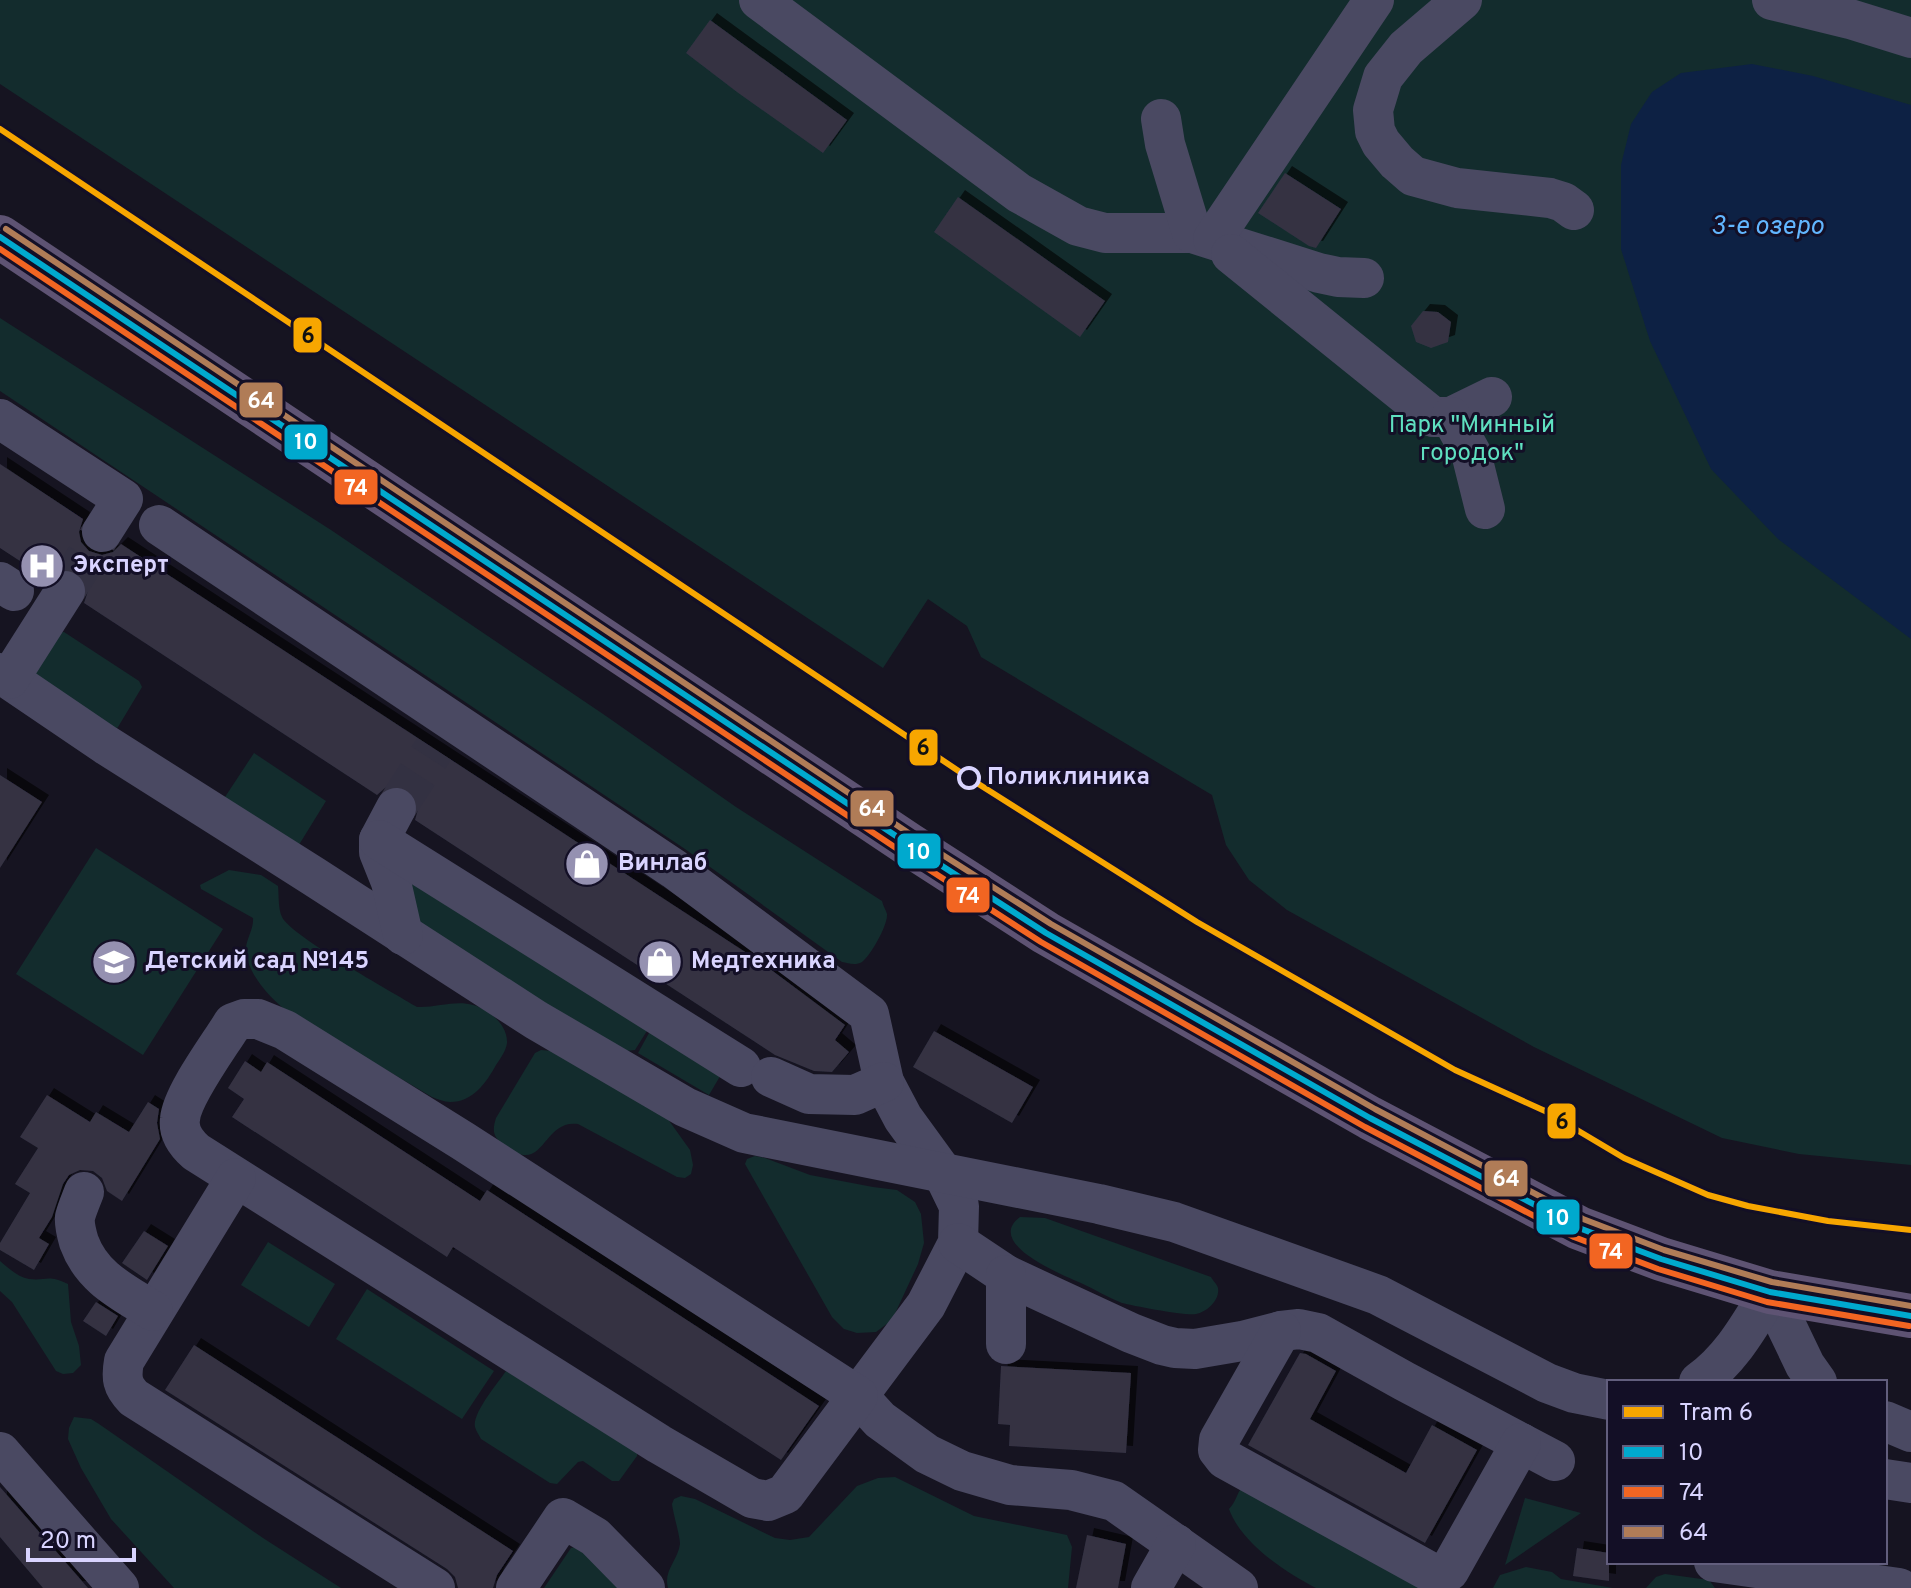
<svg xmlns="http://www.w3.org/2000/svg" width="1911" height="1588" font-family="Overpass,sans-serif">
<defs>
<filter id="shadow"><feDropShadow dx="7" dy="-7" stdDeviation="0" flood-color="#0009"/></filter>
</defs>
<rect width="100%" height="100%" fill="#161421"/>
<g fill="#132c2d">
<polygon points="0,0 1911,0 1911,1165 1799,1154 1722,1138 1534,1047 1287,910 1249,880 1226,845 1212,795 981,657 967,626 928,599 883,668 0,84"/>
<path d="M0 318 331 530 606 716 736 807 882 901C883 906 886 910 887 914 888 925 871 955 862 962 855 966 848 963 842 962L685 849 0 391Z"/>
<polygon points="64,632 139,681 142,687 118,727 114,730 27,679 56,633"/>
<polygon points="254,753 326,801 297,848 223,800"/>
<polygon points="96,848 223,929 143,1055 16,974"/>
<path d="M229 870 261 875 278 886C279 895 278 909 282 917 291 936 394 993 417 1007 436 1008 455 1000 473 1005 489 1009 508 1025 507 1043 506 1051 500 1059 496 1065 486 1083 473 1102 450 1102 444 1102 438 1099 432 1097L288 1012C271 999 246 973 246 949 246 939 254 929 253 918L201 889 200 885Z"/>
<polygon points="406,878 650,1026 635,1050 626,1051 424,933"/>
<polygon points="654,1024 726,1066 709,1095 638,1053"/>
<path d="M541 1050 552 1051 665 1115 690 1150 693 1165 691 1174 685 1178 677 1177 578 1124C541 1119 545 1178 504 1145 493 1137 492 1131 496 1118L535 1053Z"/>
<polygon points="755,1156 765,1158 810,1175 873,1187 897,1190 915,1202 921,1214 924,1243 918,1264 892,1320 876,1332 857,1333 844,1329 832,1317 745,1164 747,1159"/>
<path d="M1020 1217 1045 1218 1211 1277C1213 1281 1217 1284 1218 1288 1220 1300 1207 1312 1196 1314 1186 1316 1134 1306 1122 1303 1109 1298 1096 1290 1083 1284 1063 1275 984 1244 1020 1217Z"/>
<polygon points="268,1242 335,1284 309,1327 241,1285"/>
<path d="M0 1261C8 1268 18 1277 29 1279 47 1281 47 1274 68 1284L71 1322 79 1346 81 1365 73 1373 63 1374 56 1371 12 1302 0 1291Z"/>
<polygon points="367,1289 494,1371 462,1419 336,1339"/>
<path d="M506 1371 637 1450V1456L619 1481H612L583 1461 578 1462 557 1484 550 1483 481 1439C479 1435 476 1431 475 1427 472 1413 498 1383 506 1371Z"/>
<polygon points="74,1417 91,1419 99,1424 263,1538 341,1588 174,1588 111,1519 81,1468 68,1439 69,1428"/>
<path d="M895 1477 974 1516 1067 1535 1072 1547 1068 1588H668C663 1571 678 1560 680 1544 680 1536 673 1513 672 1504L674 1499 681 1496 695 1499 775 1538 790 1540 809 1537 857 1486 878 1478Z"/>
<path d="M1242 1487 1431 1588H1316C1285 1572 1241 1543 1229 1509 1236 1502 1236 1495 1242 1487Z"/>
<polygon points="1525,1498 1581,1513 1505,1565"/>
<polygon points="575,1547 636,1588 544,1588 571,1548"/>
<polygon points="1526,1567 1552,1572 1561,1579 1613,1588 1493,1588 1500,1575"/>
<polygon points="1665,1574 1709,1580 1715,1588 1646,1588 1656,1577"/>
</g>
<polygon fill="#0d2144" points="1752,64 1813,76 1911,105 1911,639 1778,539 1711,469 1650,341 1621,249 1621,165 1631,124 1652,92 1681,73"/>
<g fill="#343243" filter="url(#shadow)">
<polygon points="710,20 847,120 823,153 737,92 686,53"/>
<polygon points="1285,173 1341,209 1316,248 1309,246 1258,213"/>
<polygon points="958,197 1105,301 1080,337 934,232"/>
<polygon points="1423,311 1438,312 1451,322 1448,342 1431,348 1416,342 1411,326"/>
<polygon points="0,464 83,519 79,532 81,542 89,551 102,555 113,552 121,544 762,963 845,1025 835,1040 849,1052 832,1072 814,1071 775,1055 415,820 419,806 415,795 407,788 394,785 385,788 377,795 84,603 88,591 86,581 78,572 65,568 54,571 46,578 0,548"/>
<polygon points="0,775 42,802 0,868"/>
<polygon points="934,1031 1033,1087 1012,1123 913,1067"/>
<polygon points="245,1061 261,1072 267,1062 480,1201 487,1190 819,1406 781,1460 453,1247 447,1257 232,1117 244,1099 228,1088"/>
<polygon points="47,1095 90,1122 96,1112 129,1132 148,1102 159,1109 157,1123 160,1139 122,1201 107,1191 102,1178 93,1171 80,1170 69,1175 63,1184 52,1217 39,1238 49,1244 34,1270 0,1250 0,1243 30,1193 15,1184 38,1148 20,1137"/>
<polygon points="144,1231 168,1246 147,1280 122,1263"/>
<polygon points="96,1302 118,1316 106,1336 83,1321"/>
<polygon points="194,1345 513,1551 497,1575 493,1588 458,1588 455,1577 447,1569 165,1390"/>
<polygon points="1300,1353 1306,1354 1336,1371 1310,1419 1406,1473 1432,1425 1477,1450 1425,1543 1248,1445"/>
<polygon points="1001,1366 1131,1373 1126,1453 1009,1446 1010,1425 998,1424"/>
<polygon points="0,1487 88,1588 43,1588 0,1537"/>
<polygon points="1087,1535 1126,1544 1118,1588 1076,1588"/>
<polygon points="1577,1548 1609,1553 1609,1581 1573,1576"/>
</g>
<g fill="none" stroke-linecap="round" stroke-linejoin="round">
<g stroke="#333142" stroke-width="40" stroke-dasharray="40 20" stroke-linecap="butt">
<polyline points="65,591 102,532"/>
<polyline points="396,808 434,749"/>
</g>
<g stroke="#4a4962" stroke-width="40">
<polyline points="759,0 1019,193 1078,226 1105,233 1192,233 1319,273 1338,277 1364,278"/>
<polyline points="1462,0 1406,48 1383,77 1373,110 1375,131 1381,143 1397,162 1413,176 1457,188 1550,198 1563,202 1574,210"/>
<polyline points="1772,0 1850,19 1911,38"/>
<polyline points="1161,119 1165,144 1192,233"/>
<polyline points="1213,239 1374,0"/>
<polyline points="1231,254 1433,417 1451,417 1492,397"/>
<polyline points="1451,417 1471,453 1485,509"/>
<polyline points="0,419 123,499 102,532"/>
<polyline points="159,525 674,869 869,1014 884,1082 903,1118 943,1173 959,1206 958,1243 926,1305 858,1396 880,1420 927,1454 962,1471 1010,1485 1071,1490 1114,1501 1238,1588"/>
<polyline points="0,582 14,591"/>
<polyline points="0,673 106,745 313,876 536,1020 685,1107 744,1133 1099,1204 1174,1222 1378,1295 1547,1383 1574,1393 1609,1400"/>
<polyline points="9,679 65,591"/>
<polyline points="396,808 379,840 379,852 391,882 403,935"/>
<polyline points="379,840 741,1067"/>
<path d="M244 1019H258L285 1030 463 1141 858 1396 785 1494 768 1501 752 1498 659 1444 196 1152C187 1144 178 1133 180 1119 182 1095 219 1046 233 1023Z"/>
<polyline points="771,1077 809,1094 855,1095 884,1082"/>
<path d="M236 1178 124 1361C121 1378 122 1386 134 1398L435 1588"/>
<path d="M84 1192C81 1200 77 1209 75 1217 74 1225 77 1235 79 1242 92 1278 123 1292 153 1311"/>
<polyline points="958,1243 1006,1275 1131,1333 1162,1345 1175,1348 1195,1349 1242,1341 1281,1331 1299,1329 1318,1333 1404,1381 1555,1461"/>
<polyline points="1006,1275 1006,1344"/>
<polyline points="1770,1292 1805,1365 1817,1382"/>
<polyline points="1281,1331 1219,1440 1218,1450 1225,1459 1434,1574 1442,1574 1449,1571 1521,1443"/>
<path d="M1699 1382C1732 1358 1749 1326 1770 1292"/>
<polyline points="1885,1421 1911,1432"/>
<polyline points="0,1452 119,1588"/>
<polyline points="1885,1479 1911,1483"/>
<polyline points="1714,1562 1899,1588"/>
<polyline points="516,1588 563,1518 595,1537 645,1588"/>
<polyline points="1151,1588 1176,1544"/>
</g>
<polyline stroke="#5e5373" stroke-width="44" points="0,237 908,844 1046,933 1370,1118 1579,1228 1661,1259 1770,1292 1911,1316"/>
<g stroke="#130f26" stroke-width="12">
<polyline id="bus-1" points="0,237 908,844 1046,933 1370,1118 1579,1228 1661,1259 1770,1292 1911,1316"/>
</g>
<g stroke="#130f26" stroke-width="12">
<polyline id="bus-2" points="0,249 902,852 1041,942 1365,1127 1574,1237 1658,1269 1767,1302 1909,1326"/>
</g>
<g stroke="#130f26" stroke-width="12">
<polyline id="bus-3" points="6,229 913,836 1051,924 1375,1109 1583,1219 1664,1250 1772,1282 1911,1306"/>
</g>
<use href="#bus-1" stroke="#00a9ce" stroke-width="6"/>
<use href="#bus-2" stroke="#f26522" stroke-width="6"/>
<use href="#bus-3" stroke="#b07c57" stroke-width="6"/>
<g stroke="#130f26" stroke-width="12">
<polyline id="tram-1" points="0,129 969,778 1197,922 1455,1070 1545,1111 1624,1158 1708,1195 1748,1206 1828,1221 1911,1230"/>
</g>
<use href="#tram-1" stroke="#f7a600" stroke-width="6"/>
</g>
<defs>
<g id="hospital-disc" transform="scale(2.3)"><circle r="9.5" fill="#9591b1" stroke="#130f26"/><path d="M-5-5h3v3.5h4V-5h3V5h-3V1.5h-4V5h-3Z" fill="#fff"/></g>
<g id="shop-disc" transform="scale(2.3)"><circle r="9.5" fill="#9591b1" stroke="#130f26"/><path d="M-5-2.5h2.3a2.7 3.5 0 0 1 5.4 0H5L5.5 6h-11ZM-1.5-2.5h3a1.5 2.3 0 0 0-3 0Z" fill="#fff"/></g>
<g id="school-disc" transform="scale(2.3)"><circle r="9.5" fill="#9591b1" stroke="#130f26"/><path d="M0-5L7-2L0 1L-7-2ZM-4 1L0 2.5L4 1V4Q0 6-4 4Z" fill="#fff"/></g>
</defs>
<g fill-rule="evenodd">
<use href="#hospital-disc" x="42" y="566"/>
<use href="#shop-disc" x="587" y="864"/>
<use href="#school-disc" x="114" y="962"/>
<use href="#shop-disc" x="660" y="962"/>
</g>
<circle fill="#130f26" stroke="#d9d4ff" stroke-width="4" cx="969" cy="778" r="10"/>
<g text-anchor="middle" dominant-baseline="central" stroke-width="6" stroke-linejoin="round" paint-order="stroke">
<g font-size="24" fill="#5fe0c0" stroke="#130f26">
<text x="1472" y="426">Парк "Минный<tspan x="1472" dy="28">городок"</tspan></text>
</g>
<g font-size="24" font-weight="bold" fill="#d9d4ff" stroke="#130f26" text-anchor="start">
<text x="73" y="566">Эксперт</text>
<text x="618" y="864">Винлаб</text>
<text x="145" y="962">Детский сад №145</text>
<text x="691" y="962">Медтехника</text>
</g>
<g font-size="24" font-weight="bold" fill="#d9d4ff" stroke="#130f26" text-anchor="start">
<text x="987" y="778">Поликлиника</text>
</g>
<g font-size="26" font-style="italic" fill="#62b6ff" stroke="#130f26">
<text x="1767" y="227">3-е озеро</text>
</g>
</g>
<g stroke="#130f26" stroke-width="3">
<rect x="292" y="316" width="31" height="38" rx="8" fill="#f7a600"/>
<rect x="238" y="381" width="46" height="38" rx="8" fill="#b07c57"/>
<rect x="283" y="423" width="46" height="38" rx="8" fill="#00a9ce"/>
<rect x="333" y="468" width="46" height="38" rx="8" fill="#f26522"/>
<rect x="908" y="728" width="31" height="39" rx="8" fill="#f7a600"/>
<rect x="849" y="789" width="46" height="39" rx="8" fill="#b07c57"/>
<rect x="896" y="832" width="46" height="38" rx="8" fill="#00a9ce"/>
<rect x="945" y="876" width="46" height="38" rx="8" fill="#f26522"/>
<rect x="1546" y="1102" width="31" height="38" rx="8" fill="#f7a600"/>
<rect x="1483" y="1159" width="46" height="39" rx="8" fill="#b07c57"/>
<rect x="1535" y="1198" width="46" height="38" rx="8" fill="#00a9ce"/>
<rect x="1588" y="1232" width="46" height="38" rx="8" fill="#f26522"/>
</g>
<g font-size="22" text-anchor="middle" font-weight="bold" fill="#fff">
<text x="261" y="408">64</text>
<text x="306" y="449">10</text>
<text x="356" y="495">74</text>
<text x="872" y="816">64</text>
<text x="919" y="859">10</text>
<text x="968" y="903">74</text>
<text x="1506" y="1186">64</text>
<text x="1558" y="1225">10</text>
<text x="1611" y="1259">74</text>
</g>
<g font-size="22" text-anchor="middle" font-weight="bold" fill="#111">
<text x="308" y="343">6</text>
<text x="923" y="755">6</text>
<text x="1562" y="1129">6</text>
</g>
<rect x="1607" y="1380" width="280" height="184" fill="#130f26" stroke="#625e7d" stroke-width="2"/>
<rect x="1623" y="1406" width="40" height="12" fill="#f7a600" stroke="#625e7d" stroke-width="2"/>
<text x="1679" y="1420" font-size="24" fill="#d9d4ff">Tram 6</text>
<rect x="1623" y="1446" width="40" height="12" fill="#00a9ce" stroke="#625e7d" stroke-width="2"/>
<text x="1679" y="1460" font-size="24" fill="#d9d4ff">10</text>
<rect x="1623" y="1486" width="40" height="12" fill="#f26522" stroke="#625e7d" stroke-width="2"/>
<text x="1679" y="1500" font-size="24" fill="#d9d4ff">74</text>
<rect x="1623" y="1526" width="40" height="12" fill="#b07c57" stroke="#625e7d" stroke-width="2"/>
<text x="1679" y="1540" font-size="24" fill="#d9d4ff">64</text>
<path d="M28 1548v12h106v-12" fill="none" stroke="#d9d4ff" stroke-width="4"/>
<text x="40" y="1548" font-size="24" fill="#d9d4ff" stroke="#130f26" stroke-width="6" paint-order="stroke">20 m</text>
</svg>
